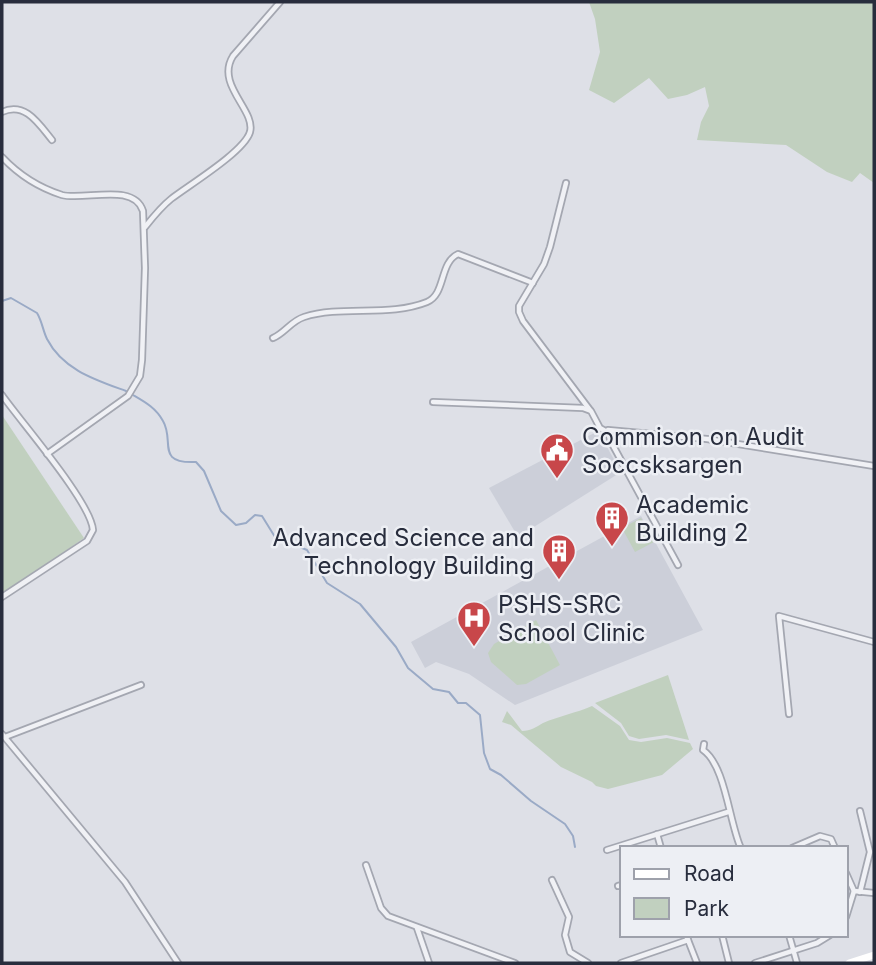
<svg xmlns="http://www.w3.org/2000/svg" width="876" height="965" font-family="Inter,sans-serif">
<rect width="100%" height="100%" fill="#dee0e7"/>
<g fill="#cccfd9">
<polygon points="598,431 621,472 518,537 489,488"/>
<polygon points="641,516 703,630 515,705 469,674 436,662 425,668 411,642"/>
</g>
<g fill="#c1d0bf">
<polygon points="589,2 874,2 874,183 860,173 852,182 827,172 786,145 697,140 701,122 709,106 705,87 687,95 668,99 649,78 614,103 589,90 600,52 595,19"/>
<polygon points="2,415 84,538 2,596"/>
<polygon points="641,518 654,542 635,552 622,528"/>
<polygon points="536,620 560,665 526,684 517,685 491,662 488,653 494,644"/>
<polygon points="668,675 689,740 666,735 639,739 629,736 621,723 595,703"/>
<path d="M592 706 620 726 629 740 641 742 667 738 690 743 693 749 662 775 608 789 596 786 592 782 561 767 511 725 502 722 507 711 522 731C531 731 536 727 543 723 559 716 576 713 592 706Z"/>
</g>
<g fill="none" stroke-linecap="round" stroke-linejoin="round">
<g stroke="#9aaac6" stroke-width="2">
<path d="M2 301 11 298 37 313C42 321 43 331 47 339 63 370 96 380 126 391"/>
<path d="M133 395C145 402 156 408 163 421 175 441 155 464 196 462L204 471 221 511 236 525 246 523 255 515 262 516 275 537 307 550 327 583 360 604 396 647 408 668 433 689 449 692 458 703H466L480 715 484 753 490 769 501 775 531 801 565 824 573 836 575 847"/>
</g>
<g stroke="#a4a7b1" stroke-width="8">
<g id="street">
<path d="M2 112C25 101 39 124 52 140"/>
<path d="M2 157C18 174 40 188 62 195 84 201 134 182 143 211L145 268 142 360 140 376 128 396 47 454"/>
<polyline points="566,183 550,247 544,264 519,306 519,312 523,321 590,410"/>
<path d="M145 227C153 217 161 207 171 199 189 185 244 152 250 132 256 110 215 85 233 56L280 2"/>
<path d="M273 338C285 333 291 321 304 317 342 305 390 317 427 302 446 294 439 263 458 254L533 283"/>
<path d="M2 395C20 421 91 502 93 530L87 541 2 597"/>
<polyline points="433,402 583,408 591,411 600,428 607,432"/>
<polyline points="678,565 610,440 608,430 707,439 874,466"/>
<polyline points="789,714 779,616 874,642"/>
<polyline points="2,734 125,882 178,963"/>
<polyline points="5,737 141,685"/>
<path d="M704 744 703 750C725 765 729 820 740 846"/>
<polyline points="657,834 661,848"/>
<polyline points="792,848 820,836 831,839 835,848"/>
<polyline points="607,850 728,812"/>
<polyline points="366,865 381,908 388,916 515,963"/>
<polyline points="846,873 854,891 874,893"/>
<polyline points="552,880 569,917 565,935 570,952 588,963"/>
<polyline points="618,886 622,885"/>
<polyline points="860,892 870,852 860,811"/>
<polyline points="846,917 854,891"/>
<polyline points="417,928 429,963"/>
<polyline points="686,935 697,963"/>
<polyline points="722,935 729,963"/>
<polyline points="789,935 797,963"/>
<polyline points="621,963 688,940"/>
<polyline points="755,963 817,943 830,935"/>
</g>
</g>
<use href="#street" stroke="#f0f1f5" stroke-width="4.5"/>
<polyline stroke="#fff" stroke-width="7" points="849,963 874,955"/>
</g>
<defs>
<g id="civic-pin" transform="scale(1.75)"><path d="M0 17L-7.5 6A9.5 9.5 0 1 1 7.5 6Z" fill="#c8474a" stroke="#edeff4"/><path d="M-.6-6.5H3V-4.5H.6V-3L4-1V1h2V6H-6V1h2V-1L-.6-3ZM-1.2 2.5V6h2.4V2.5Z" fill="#fff"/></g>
<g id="building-pin" transform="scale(1.75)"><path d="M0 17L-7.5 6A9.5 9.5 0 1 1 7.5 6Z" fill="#c8474a" stroke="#edeff4"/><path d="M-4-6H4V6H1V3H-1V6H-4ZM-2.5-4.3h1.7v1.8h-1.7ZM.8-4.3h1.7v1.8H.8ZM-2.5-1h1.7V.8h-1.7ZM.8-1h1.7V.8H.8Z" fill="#fff"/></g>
<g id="hospital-pin" transform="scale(1.75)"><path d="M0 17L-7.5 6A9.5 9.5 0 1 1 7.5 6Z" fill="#c8474a" stroke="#edeff4"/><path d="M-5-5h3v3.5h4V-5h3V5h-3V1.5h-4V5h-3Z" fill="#fff"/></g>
</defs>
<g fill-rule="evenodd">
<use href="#civic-pin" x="557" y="450"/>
<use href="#building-pin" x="612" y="518"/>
<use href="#building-pin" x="559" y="551"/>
<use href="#hospital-pin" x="474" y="618"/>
</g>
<g text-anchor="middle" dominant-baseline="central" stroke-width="5" stroke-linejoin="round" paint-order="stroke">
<g font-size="24" fill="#282d3d" stroke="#edeff4" text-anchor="start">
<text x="582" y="436">Commison on Audit<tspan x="582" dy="28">Soccsksargen</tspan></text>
<text x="636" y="504">Academic<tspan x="636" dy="28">Building 2</tspan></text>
<text x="534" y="537" text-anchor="end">Advanced Science and<tspan x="534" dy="28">Technology Building</tspan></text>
<text x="498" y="604">PSHS-SRC<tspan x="498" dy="28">School Clinic</tspan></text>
</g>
</g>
<rect width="876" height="965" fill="none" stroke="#282d3d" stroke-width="7"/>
<rect x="620" y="846" width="228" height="91" fill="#edeff4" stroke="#9ea1ab" stroke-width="2"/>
<rect x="634" y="869" width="35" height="10" fill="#ffffff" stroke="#9ea1ab" stroke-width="2"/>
<text x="684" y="881" font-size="21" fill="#282d3d">Road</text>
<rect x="634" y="898" width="35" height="21" fill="#c1d0bf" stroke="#9ea1ab" stroke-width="2"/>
<text x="684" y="916" font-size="21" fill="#282d3d">Park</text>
</svg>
